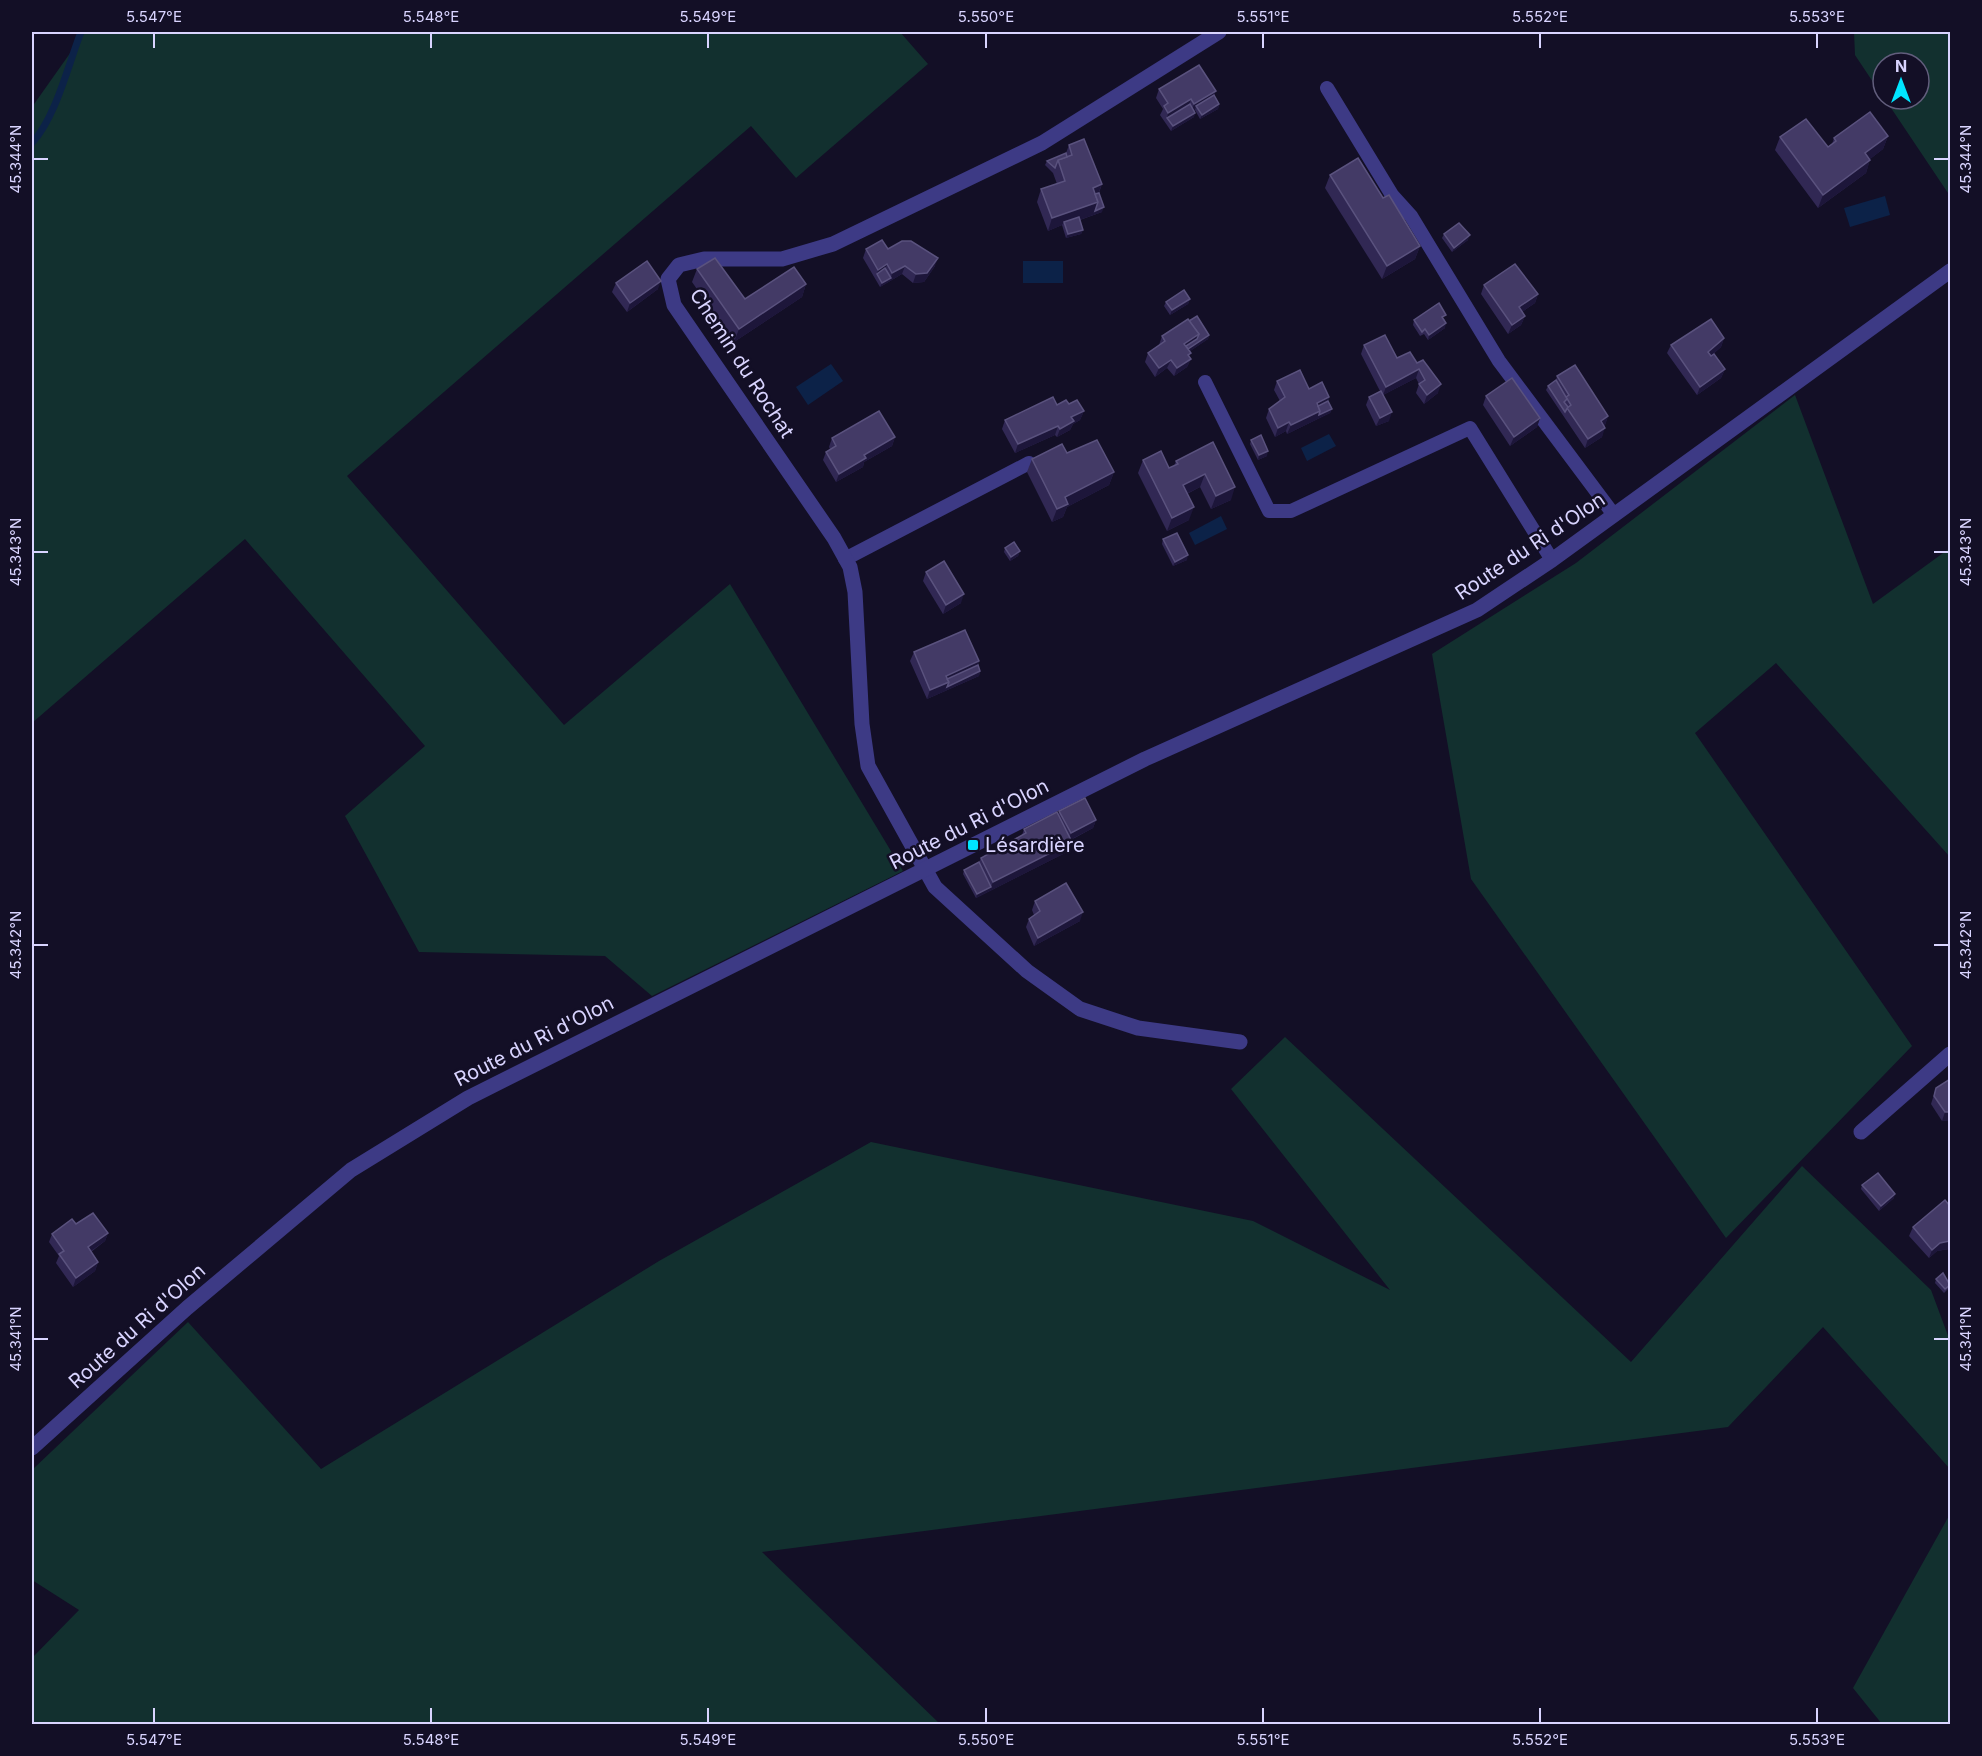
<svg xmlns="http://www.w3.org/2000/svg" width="1982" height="1756" font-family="Inter,sans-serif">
<rect width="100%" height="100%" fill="#130f26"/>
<g fill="#12302f">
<polygon points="85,32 900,32 928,64 796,178 751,126 347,476 564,725 730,584 903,871 652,996 605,956 419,952 345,816 425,746 245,539 32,723 32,107"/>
<polygon points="1854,32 1950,32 1950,196 1885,99 1919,99 1919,63 1883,63 1883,97 1855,55"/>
<polygon points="1795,395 1873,604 1950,548 1950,857 1776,663 1695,733 1912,1046 1726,1238 1471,879 1432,654 1576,563"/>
<polygon points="1285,1037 1631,1362 1802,1166 1931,1290 1950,1341 1950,1469 1823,1327 1728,1427 762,1552 940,1724 32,1724 32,1658 79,1610 32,1580 32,1470 188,1322 321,1469 659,1261 871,1142 1253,1221 1390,1290 1231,1089"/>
<polygon points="1950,1514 1950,1724 1882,1724 1853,1688"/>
</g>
<g fill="#0c2248">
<polygon points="1885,196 1890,215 1850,227 1844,208"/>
<rect x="1023" y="261" width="40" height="22"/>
<polygon points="831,364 843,381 808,405 796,387"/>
<polygon points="1329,434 1336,446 1307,461 1301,448"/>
<polygon points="1221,516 1227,529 1195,545 1189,533"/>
</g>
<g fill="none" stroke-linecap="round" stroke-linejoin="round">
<path stroke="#0c2248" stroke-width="7" d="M32 143C56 117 68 65 81 32"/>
<g stroke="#3d3a85" stroke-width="14">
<polyline points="1327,88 1392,195 1411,216 1499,361 1614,515"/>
<polyline points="1205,382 1269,511 1291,511 1470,428 1552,560"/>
<polyline points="845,559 1029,463"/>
</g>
<g stroke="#3d3a85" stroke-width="15">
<polyline points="1219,32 1042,143 833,244 782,259 704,259 679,265 668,279 674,305 834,538 850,567 855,592 862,724 868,766 935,887 1027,971 1080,1009 1138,1028 1240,1042"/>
<polyline points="1861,1132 1950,1054"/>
<polyline points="32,1448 187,1308 351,1170 468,1098 1145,759 1477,610 1552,560 1950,271"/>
</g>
</g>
<g fill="#312854">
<polygon points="1159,89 1216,91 1214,95 1219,104 1218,109 1200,119 1195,110 1194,117 1171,131 1160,115 1163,109 1156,98"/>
<polygon points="1888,136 1883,149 1870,159 1866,173 1818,208 1775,150 1780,137 1828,147 1832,144 1834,138"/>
<polygon points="1069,145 1102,184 1099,193 1102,212 1080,220 1083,230 1081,234 1066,238 1062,225 1048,231 1037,202 1041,189 1057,184 1053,173 1045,165 1047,161 1066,153"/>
<polygon points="1330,175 1383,198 1420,246 1415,259 1382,279 1325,188"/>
<polygon points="1444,234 1468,240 1452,252 1442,238"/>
<polygon points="866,249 888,249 935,266 924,282 913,283 902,274 880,287 863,258"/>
<polygon points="697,269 745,299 806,284 802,297 734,342 692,282"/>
<polygon points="616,283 658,289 627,312 612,292"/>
<polygon points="1484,285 1538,294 1535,303 1522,312 1525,316 1521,325 1508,334 1481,294"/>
<polygon points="1190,299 1188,304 1170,315 1164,306 1166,302"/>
<polygon points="1445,319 1444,320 1445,328 1428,340 1424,334 1420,336 1413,325 1414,320"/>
<polygon points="1189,321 1209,335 1208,339 1190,351 1191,353 1189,357 1191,359 1187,367 1174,376 1167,368 1155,377 1145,362 1148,353 1159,345 1162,336"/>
<polygon points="1724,338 1721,347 1711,356 1725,369 1721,378 1697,395 1667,353 1671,345"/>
<polygon points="1364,345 1397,358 1417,363 1438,393 1424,404 1416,393 1419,384 1416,378 1383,395 1389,421 1376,426 1366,405 1369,397 1380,391 1361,354"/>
<polygon points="1557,376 1608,416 1605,425 1604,426 1602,437 1585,448 1546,390 1548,386 1556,380"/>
<polygon points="1277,381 1309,389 1329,397 1328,401 1332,409 1330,413 1287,434 1286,431 1275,437 1266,418 1269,409 1280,401 1274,390"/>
<polygon points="1486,396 1540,418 1537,427 1510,446 1483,405"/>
<polygon points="1069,404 1084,411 1080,420 1073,424 1070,430 1057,437 1055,435 1015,453 1002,429 1005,420"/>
<polygon points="895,437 892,446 864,462 863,467 836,482 823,460 826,452 830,449 829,447 832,438"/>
<polygon points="1251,440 1267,456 1258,460 1250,444"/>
<polygon points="1213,442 1231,500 1211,509 1200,487 1187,494 1189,520 1167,531 1138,473 1143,460 1169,468 1174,466 1176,461"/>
<polygon points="1067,453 1114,472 1109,485 1067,507 1063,517 1052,522 1027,472 1032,459"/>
<polygon points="1163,539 1187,560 1173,566 1162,544"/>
<polygon points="1005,548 1020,551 1018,556 1010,561 1004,552"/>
<polygon points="926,572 961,603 943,614 923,581"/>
<polygon points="914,652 979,661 978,665 980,671 979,676 927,699 910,661"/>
<polygon points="1059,811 1096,820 1093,828 1071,840 1072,842 1069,851 976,898 963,874 964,870 979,862 981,858 1022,835 1024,829 1058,815"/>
<polygon points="1035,901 1080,921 1034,946 1026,927 1029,919 1034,915 1032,910"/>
<polygon points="1936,1088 1950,1120 1942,1121 1931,1104"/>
<polygon points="1862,1185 1894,1198 1879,1211 1861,1189"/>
<polygon points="76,1224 108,1233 105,1241 91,1252 98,1262 95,1271 73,1287 56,1263 59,1256 49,1242 52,1234"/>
<polygon points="1913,1227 1949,1249 1937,1251 1929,1258 1909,1236"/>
<polygon points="1936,1279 1950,1285 1948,1289 1944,1293 1935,1283"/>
</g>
<g fill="#1d163a">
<polygon points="1216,91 1212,100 1196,106 1195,110 1191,113 1194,104"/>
<polygon points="1191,99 1188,108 1167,118 1168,113"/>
<polygon points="1219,104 1218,109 1200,119 1202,115"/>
<polygon points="1195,113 1194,117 1171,131 1173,126"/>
<polygon points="1888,136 1883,149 1861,166 1865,153"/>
<polygon points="1870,160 1866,173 1818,208 1823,195"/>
<polygon points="1102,184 1097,197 1091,200 1093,188"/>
<polygon points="1098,202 1104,207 1102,212 1065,225 1064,222 1062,225 1048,231 1052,218"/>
<polygon points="1083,230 1081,234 1066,238 1068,234"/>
<polygon points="1470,235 1468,240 1452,252 1454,248"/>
<polygon points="1420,246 1415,259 1382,279 1387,266"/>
<polygon points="938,258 935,266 924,282 913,283 916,274"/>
<polygon points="887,264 884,273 877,274 878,270"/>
<polygon points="905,266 902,274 880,287 882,283 891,278 892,273"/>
<polygon points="661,281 658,289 627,312 630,303"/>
<polygon points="806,284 802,297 734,342 739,329"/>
<polygon points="1538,294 1535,303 1516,316 1519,307"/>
<polygon points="1190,299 1188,304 1170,315 1172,310"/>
<polygon points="1525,316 1521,325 1508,334 1512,325"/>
<polygon points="1446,323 1445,328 1428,340 1429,335"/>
<polygon points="1199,334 1195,343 1184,350 1184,344"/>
<polygon points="1209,335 1208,339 1183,356 1185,351"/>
<polygon points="1724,338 1721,347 1705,361 1708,352"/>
<polygon points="1191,353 1188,361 1191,359 1187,367 1174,376 1177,368"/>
<polygon points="1171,360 1167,368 1155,377 1159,368"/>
<polygon points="1419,369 1416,378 1383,395 1386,387"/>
<polygon points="1725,369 1721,378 1697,395 1700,387"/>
<polygon points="1441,384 1438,393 1424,404 1427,395"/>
<polygon points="1329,397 1326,406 1317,410 1317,403"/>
<polygon points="1332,409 1330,413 1287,434 1291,425 1320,411"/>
<polygon points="1084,411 1080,420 1073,424 1070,430 1057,437 1060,429 1071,417"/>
<polygon points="1392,412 1389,421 1376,426 1380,418"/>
<polygon points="1608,416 1605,425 1597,430 1601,421"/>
<polygon points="1540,418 1537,427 1510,446 1514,437"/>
<polygon points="1289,422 1286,431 1275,437 1278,428"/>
<polygon points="1058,426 1055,435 1015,453 1018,444"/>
<polygon points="1605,428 1602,437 1585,448 1588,439"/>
<polygon points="895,437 892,446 864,462 863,467 836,482 839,474 864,455"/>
<polygon points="1268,451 1267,456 1258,460 1259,455"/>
<polygon points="1114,472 1109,485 1067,507 1063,517 1052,522 1057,509 1065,497"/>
<polygon points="1205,474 1200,487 1178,498 1183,485"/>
<polygon points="1235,487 1231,500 1211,509 1216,496"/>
<polygon points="1194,507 1189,520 1167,531 1172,518"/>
<polygon points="1020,551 1018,556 1010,561 1011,557"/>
<polygon points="1188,555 1187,560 1173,566 1175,562"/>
<polygon points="964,594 961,603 943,614 946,605"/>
<polygon points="979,661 976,670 980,671 979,676 927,699 930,690 946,676"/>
<polygon points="1096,820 1093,828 1068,841 1071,833"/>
<polygon points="1072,842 1069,851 976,898 977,894 991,887 993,882"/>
<polygon points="1083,912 1080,921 1034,946 1038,938"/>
<polygon points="1945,1112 1950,1112 1950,1120 1942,1121"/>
<polygon points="1895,1194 1894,1198 1879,1211 1881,1206"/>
<polygon points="108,1233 105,1241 84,1256 88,1247"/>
<polygon points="1950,1241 1949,1249 1937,1251 1929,1258 1932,1250 1940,1243"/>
<polygon points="98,1262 95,1271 73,1287 76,1278"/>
</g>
<g fill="#433a66" stroke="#5a527e" stroke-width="1.5">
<polygon points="1199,65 1216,91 1194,104 1191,99 1168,113 1164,106 1168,103 1159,89"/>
<polygon points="1214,95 1219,104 1202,115 1196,106"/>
<polygon points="1190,104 1195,113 1173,126 1167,118"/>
<polygon points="1870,112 1888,136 1865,153 1870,160 1823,195 1780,137 1806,119 1828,147 1836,141 1834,138"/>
<polygon points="1084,139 1102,184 1093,188 1098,202 1052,218 1041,189 1065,181 1058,160 1072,155 1069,145"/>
<polygon points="1066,153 1067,157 1058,160 1055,168 1047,161"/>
<polygon points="1358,158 1383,198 1389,195 1420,246 1387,266 1330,175"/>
<polygon points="1099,193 1104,207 1095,211 1098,202 1095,194"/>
<polygon points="1079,217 1083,230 1068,234 1064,222"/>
<polygon points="1459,223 1470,235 1454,248 1444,234"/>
<polygon points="882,240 888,249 902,241 911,241 938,258 927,273 916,274 905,266 892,273 887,264 878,270 866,249"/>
<polygon points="715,258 745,299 794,267 806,284 739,329 697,269"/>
<polygon points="647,261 661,281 630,303 616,283"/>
<polygon points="1515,264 1538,294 1519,307 1525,316 1512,325 1484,285"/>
<polygon points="885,268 891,278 882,283 877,274"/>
<polygon points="1184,290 1190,299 1172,310 1166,302"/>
<polygon points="1439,303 1446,315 1442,317 1446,323 1429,335 1425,329 1422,332 1414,320"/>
<polygon points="1197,316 1209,335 1188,349 1186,346 1197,339 1199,334 1189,321"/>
<polygon points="1188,319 1199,334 1184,344 1191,353 1188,355 1191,359 1177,368 1171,360 1159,368 1148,353 1165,341 1162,336"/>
<polygon points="1711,319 1724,338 1708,352 1711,356 1714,354 1725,369 1700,387 1671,345"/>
<polygon points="1385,335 1397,358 1410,352 1417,363 1423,360 1441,384 1427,395 1419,384 1425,380 1419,369 1386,387 1364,345"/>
<polygon points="1575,365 1608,416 1601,421 1605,428 1588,439 1567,408 1571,405 1566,397 1569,395 1557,376"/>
<polygon points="1300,370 1309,389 1322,382 1329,397 1317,403 1320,411 1291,425 1289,422 1278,428 1269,409 1285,397 1277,381"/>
<polygon points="1512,378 1540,418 1514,437 1486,396"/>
<polygon points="1556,380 1566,397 1567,399 1564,402 1568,407 1565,412 1548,386"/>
<polygon points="1381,391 1392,412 1380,418 1369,397"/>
<polygon points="1053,397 1057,405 1066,400 1069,404 1077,400 1084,411 1071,417 1074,421 1060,429 1058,426 1018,444 1005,420"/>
<polygon points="1328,401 1332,409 1319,415 1320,411 1318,406"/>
<polygon points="879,411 895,437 864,455 866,458 839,474 826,452 836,446 832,438"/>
<polygon points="1261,435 1268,451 1259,455 1251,440"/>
<polygon points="1097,440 1114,472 1065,497 1068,504 1057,509 1032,459 1062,444 1067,453"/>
<polygon points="1213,442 1235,487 1216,496 1205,474 1183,485 1194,507 1172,518 1143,460 1161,451 1169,468 1178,464 1176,461"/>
<polygon points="1177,533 1188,555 1175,562 1163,539"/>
<polygon points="1014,542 1020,551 1011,557 1005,548"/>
<polygon points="944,561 964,594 946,605 926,572"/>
<polygon points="965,630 979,661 946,676 949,682 930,690 914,652"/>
<polygon points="978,665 980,671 947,687 949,682 947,679"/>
<polygon points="1085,798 1096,820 1071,833 1059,811"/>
<polygon points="1057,812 1072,842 993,882 981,858 1026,833 1024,829"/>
<polygon points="979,862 991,887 977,894 964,870"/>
<polygon points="1066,883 1083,912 1038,938 1029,919 1040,911 1035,901"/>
<polygon points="1950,1079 1950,1112 1945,1112 1934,1096 1936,1088"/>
<polygon points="1878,1173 1895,1194 1881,1206 1862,1185"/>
<polygon points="1945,1200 1950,1206 1950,1241 1940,1243 1932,1250 1913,1227"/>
<polygon points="93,1213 108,1233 88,1247 98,1262 76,1278 59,1254 64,1251 52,1234 72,1219 76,1224"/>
<polygon points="1943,1273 1950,1285 1945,1289 1936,1279"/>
</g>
<path fill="none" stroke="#d9d4ff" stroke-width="2" d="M154 33V48M431 33V48M708 33V48M986 33V48M1263 33V48M1540 33V48M1817 33V48M33 159H48M1934 159H1949M33 552H48M1934 552H1949M33 945H48M1934 945H1949M33 1339H48M1934 1339H1949M154 1708V1723M431 1708V1723M708 1708V1723M986 1708V1723M1263 1708V1723M1540 1708V1723M1817 1708V1723"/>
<rect fill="#00e5ff" stroke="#130f26" stroke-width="2" x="967" y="839" width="12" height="12" rx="3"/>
<g text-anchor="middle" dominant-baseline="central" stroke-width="5" stroke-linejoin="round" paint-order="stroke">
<g font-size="20" fill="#d9d4ff" stroke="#130f26">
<text transform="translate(742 363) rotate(57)">Chemin du Rochat</text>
<text transform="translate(1530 546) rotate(-34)">Route du Ri d'Olon</text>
<text transform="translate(969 824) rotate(-27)">Route du Ri d'Olon</text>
<text transform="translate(534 1041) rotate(-27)">Route du Ri d'Olon</text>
<text transform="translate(137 1326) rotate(-42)">Route du Ri d'Olon</text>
</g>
<g font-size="20" fill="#d9d4ff" stroke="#130f26" text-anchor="start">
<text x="985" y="845">Lésardière</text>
</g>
</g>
<rect width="1982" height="1756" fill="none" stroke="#130f26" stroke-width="66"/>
<g transform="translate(1901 81)"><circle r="28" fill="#130f26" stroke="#625e7d" stroke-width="1.5"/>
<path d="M0-4.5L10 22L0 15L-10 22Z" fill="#00e5ff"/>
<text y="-9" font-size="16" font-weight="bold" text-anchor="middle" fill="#d9d4ff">N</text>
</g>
<rect x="33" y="33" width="1916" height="1690" fill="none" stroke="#d9d4ff" stroke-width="2"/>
<g font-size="15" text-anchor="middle" fill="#d9d4ff">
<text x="154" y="22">5.547°E</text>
<text x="431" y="22">5.548°E</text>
<text x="708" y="22">5.549°E</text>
<text x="986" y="22">5.550°E</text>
<text x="1263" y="22">5.551°E</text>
<text x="1540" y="22">5.552°E</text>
<text x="1817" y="22">5.553°E</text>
<text transform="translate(16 159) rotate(-90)" y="5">45.344°N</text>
<text transform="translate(1966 159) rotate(-90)" y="5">45.344°N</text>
<text transform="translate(16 552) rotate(-90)" y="5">45.343°N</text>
<text transform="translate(1966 552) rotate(-90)" y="5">45.343°N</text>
<text transform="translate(16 945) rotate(-90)" y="5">45.342°N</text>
<text transform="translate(1966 945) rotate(-90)" y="5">45.342°N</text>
<text transform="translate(16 1339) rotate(-90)" y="5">45.341°N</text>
<text transform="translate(1966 1339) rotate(-90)" y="5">45.341°N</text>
<text x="154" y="1745">5.547°E</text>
<text x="431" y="1745">5.548°E</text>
<text x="708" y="1745">5.549°E</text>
<text x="986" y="1745">5.550°E</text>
<text x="1263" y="1745">5.551°E</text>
<text x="1540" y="1745">5.552°E</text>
<text x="1817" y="1745">5.553°E</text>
</g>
</svg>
